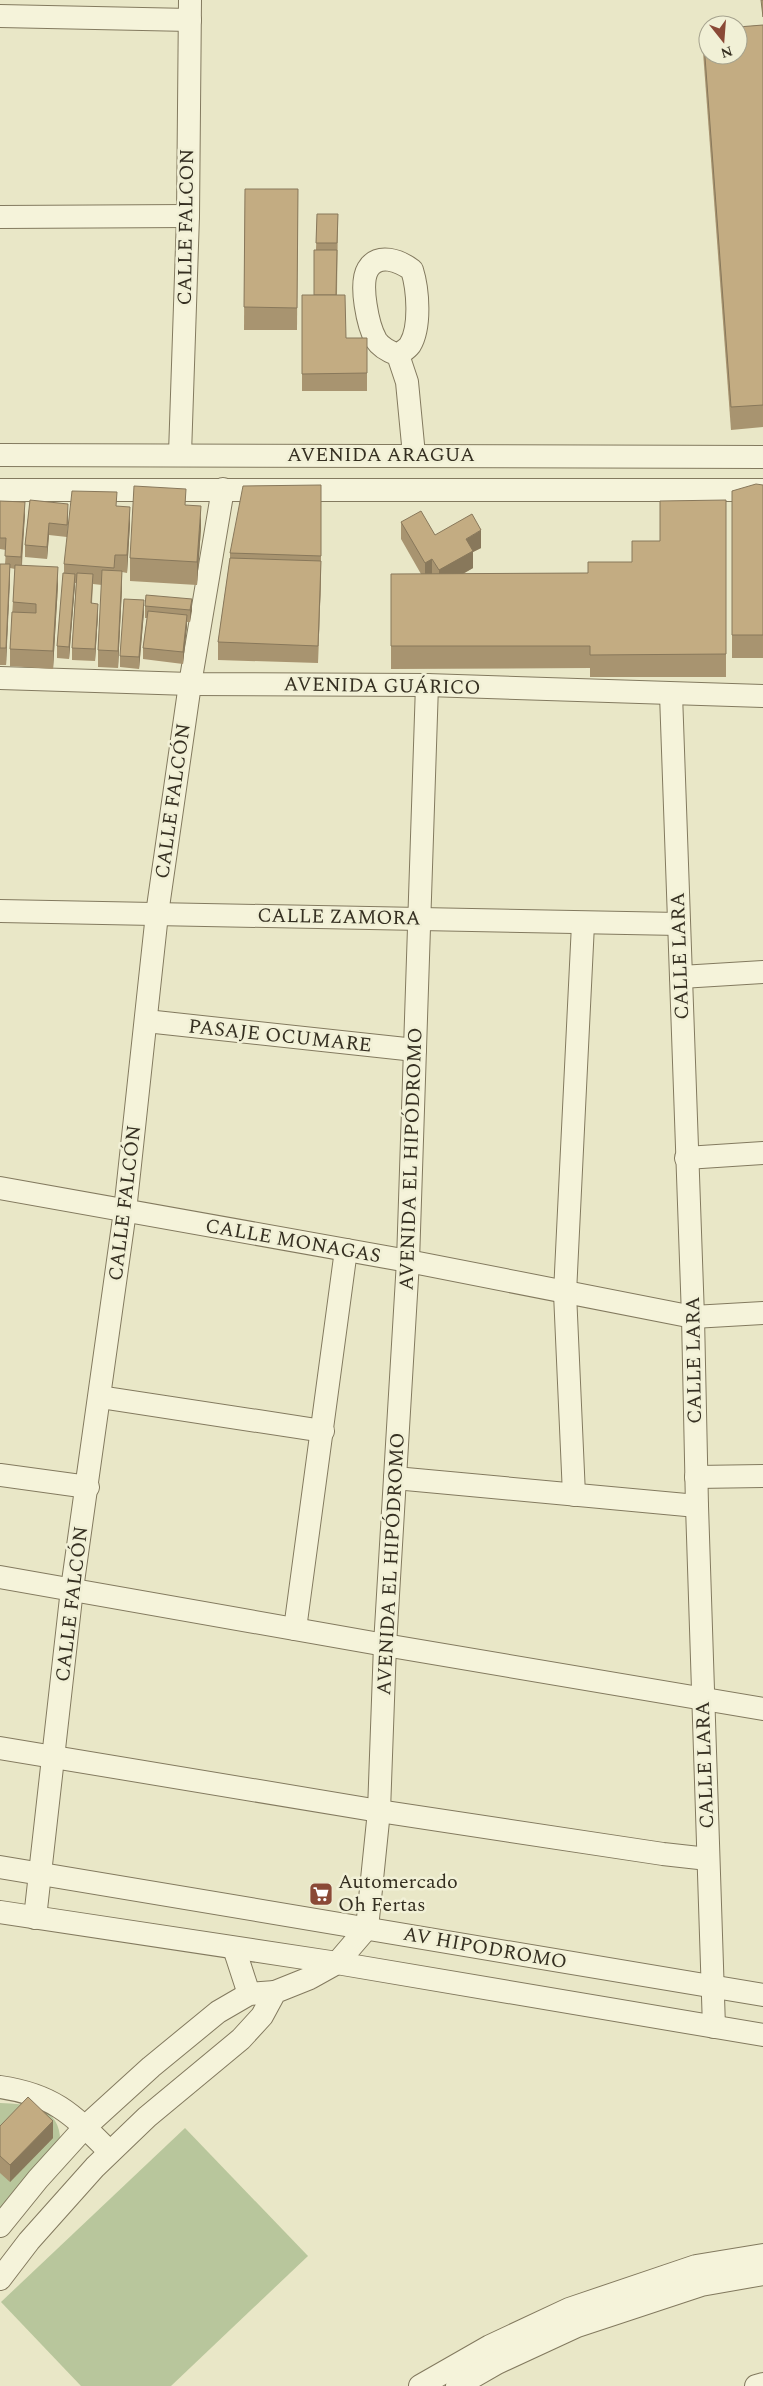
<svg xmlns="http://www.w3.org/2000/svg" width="763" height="2386" font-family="Spectral,serif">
<rect width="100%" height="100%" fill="#e9e7c7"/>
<g fill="#b8c69c">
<path d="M0 2103C28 2104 61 2107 60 2141L0 2212Z"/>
<polygon points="185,2128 308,2256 171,2386 81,2386 1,2302"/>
</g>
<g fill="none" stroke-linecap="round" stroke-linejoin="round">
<g stroke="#837a5f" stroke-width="24">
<g id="minor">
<polyline points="0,16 190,20"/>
<polyline points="0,217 188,216"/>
<path d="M398 355C402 352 407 349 410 345 421 327 418 289 412 270 400 261 378 252 368 269 359 284 368 326 376 340 381 348 390 352 398 355L407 382 414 455"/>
<polyline points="180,454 188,216 190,0"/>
<polyline points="0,455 763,457"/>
<polyline points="0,490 763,490"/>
<polyline points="0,678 190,684 427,685 763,696"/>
<polyline points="671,694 693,1317 697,1506 714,2027"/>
<polyline points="0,911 679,924"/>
<polyline points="681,977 763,972"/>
<polyline points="146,1021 415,1050"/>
<polyline points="686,1158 763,1153"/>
<polyline points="0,1188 408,1261 693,1317 763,1313"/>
<polyline points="100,1397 323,1431"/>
<polyline points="0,1475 88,1487"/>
<polyline points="696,1477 763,1476"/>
<polyline points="395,1478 697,1506"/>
<polyline points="574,1495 565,1293 583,924"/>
<polyline points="0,1577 385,1645 763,1709"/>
<polyline points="295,1629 346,1250"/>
<polyline points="0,1748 379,1811 663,1854 708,1859"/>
<polyline points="0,1867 763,1995"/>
<polyline points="0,1912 337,1963 763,2035"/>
<polyline points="35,1918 72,1589 125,1211 157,914 190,684 223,489"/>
<polyline points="234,1948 249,1994"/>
<path d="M0 2087C55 2095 73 2115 110 2152"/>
<polyline points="0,2226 38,2179 85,2127 151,2067 218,2012 249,1994 275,1992"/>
<polyline points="0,2279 29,2241 95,2167 147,2117 241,2039 262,2016 275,1992 310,1978 337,1963 367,1928 379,1811 385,1645 408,1261 427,685"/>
<polyline points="420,2386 490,2346 569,2309 696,2266 763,2255"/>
<polyline points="457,2386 497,2363 577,2326 701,2285 763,2274"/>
<polyline points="756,2386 763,2384"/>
</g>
</g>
<use href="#minor" stroke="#f5f3da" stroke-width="22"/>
</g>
<g fill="#a89470">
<polygon points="763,25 763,427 731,430 703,52 703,30"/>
<polygon points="245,189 298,189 297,330 244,330"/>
<polygon points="317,214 338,214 337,295 346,338 367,338 367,391 302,391 302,295 314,295 316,250"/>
<polygon points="321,485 321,578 318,663 218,660 218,642 230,559 230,553"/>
<polygon points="763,485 763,658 732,658 732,491"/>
<polygon points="30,500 68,516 67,537 49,535 47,559 25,557 25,545"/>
<polygon points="726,500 726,677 590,677 590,668 391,669 391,574 421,574 401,539 401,522 435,535 481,548 473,552 473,568 463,574 588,573 632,562 660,541"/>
<polygon points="0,501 25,514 22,565 58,585 53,669 10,666 10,649 15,569 10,568 6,665 0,665 0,564 5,564 6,550 0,549"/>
<polygon points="186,505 201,528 197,585 130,581 130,558"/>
<polygon points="117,506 130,524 127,573 122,572 122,588 118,668 98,667 98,650 102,585 93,584 92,603 98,615 95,661 72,660 72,648 76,583 75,583 69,659 57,658 57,646 64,573 64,564"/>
<polygon points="192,599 190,622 187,622 183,664 143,659 143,648 147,618 145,618 145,606"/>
<polygon points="144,612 139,669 120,667 120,656"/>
<polygon points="0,2126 53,2138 10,2182 0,2173"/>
</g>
<g fill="#88785b">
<polygon points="321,485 321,578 318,663 321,561"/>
<polygon points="25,502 25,514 21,569 21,557"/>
<polygon points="68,504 68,516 67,537 67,525"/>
<polygon points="201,506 201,528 197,585 197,562"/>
<polygon points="130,507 130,524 127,573 127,555"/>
<polygon points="49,523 49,535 47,559 47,547"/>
<polygon points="481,530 481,548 473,552 473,568 439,587 439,570 466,539"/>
<polygon points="432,559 432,576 425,580 425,563"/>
<polygon points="10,564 10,581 6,665 6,648"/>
<polygon points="58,567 58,585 53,669 53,651"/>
<polygon points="122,571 122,588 118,668 118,651"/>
<polygon points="75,574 75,585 69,659 69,647"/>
<polygon points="192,599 192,611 190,622 190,610"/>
<polygon points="144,600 144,612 139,669 139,657"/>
<polygon points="98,604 98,615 95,661 95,649"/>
<polygon points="187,615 187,627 183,664 183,652"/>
<polygon points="53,2121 53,2138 10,2182 10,2165"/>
</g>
<g fill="#c3ac82" stroke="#88785b">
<polygon points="761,0 763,0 763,17"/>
<polygon points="763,25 763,405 731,407 703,30 708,29 708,55 738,55 738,27"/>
<polygon points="245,189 298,189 297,308 244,307"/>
<polygon points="317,214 338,214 337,243 316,243"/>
<polygon points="314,250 337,250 336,295 314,295"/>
<polygon points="302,295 345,295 346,338 367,338 367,373 302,374"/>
<polygon points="756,484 763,485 763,635 732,635 732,491"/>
<polygon points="321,485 321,556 230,553 243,486"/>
<polygon points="134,486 186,489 185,505 201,506 197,562 130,558"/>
<polygon points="72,491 117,492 116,506 130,507 127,555 115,555 114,568 64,564"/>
<polygon points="30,500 68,504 67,525 49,523 47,547 25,545"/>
<polygon points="726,500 726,654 590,655 590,646 391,646 391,574 588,573 588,562 632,562 632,541 660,541 660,501"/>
<polygon points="0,501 25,502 21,557 5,556 6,538 0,538"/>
<polygon points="421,511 435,535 472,514 481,530 466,539 473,551 439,570 432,559 425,563 401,522"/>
<polygon points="230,558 321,561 318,646 218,642"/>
<polygon points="0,564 10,564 6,648 0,648"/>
<polygon points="15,565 58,567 53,651 10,649 12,612 36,613 36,604 13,602"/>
<polygon points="102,570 122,571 118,651 98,650"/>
<polygon points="63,573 75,574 69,647 57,646"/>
<polygon points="77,573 93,574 91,603 98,604 95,649 72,648"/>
<polygon points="146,595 192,599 190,610 145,606"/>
<polygon points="124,599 144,600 139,657 120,656"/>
<polygon points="148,611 187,615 183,652 143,648"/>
<polygon points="28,2097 53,2121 10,2165 0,2156 0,2126"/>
</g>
<defs>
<g id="supermarket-square" transform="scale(1.25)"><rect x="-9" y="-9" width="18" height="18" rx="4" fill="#8a4936" stroke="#f1f0d6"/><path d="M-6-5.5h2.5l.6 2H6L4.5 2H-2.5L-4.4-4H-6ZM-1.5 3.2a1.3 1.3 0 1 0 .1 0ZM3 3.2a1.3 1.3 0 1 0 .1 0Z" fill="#fff"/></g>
</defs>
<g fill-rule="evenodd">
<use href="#supermarket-square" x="321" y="1894"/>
</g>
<g text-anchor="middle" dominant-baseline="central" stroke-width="5" stroke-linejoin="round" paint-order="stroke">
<g font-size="20" fill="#352f21" stroke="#f1f0d6">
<text transform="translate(186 227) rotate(-89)">CALLE FALCON</text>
<text x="381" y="455">AVENIDA ARAGUA</text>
<text transform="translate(382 686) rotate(1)">AVENIDA GUÁRICO</text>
<text transform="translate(173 801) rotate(-82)">CALLE FALCÓN</text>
<text transform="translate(339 917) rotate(1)">CALLE ZAMORA</text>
<text transform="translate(680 956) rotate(-92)">CALLE LARA</text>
<text transform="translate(280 1036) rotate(6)">PASAJE OCUMARE</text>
<text transform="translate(411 1159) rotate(-88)">AVENIDA EL HIPÓDROMO</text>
<text transform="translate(125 1203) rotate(-83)">CALLE FALCÓN</text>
<text transform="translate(293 1241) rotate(10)">CALLE MONAGAS</text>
<text transform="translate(694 1360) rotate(-91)">CALLE LARA</text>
<text transform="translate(391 1564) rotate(-87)">AVENIDA EL HIPÓDROMO</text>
<text transform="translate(72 1604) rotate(-83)">CALLE FALCÓN</text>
<text transform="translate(705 1765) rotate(-92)">CALLE LARA</text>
<text transform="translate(485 1948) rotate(10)">AV HIPODROMO</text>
</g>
<g font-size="20" fill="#352f21" stroke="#f1f0d6" text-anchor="start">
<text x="338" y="1882">Automercado<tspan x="338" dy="23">Oh Fertas</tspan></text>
</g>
</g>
<g transform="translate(723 40) rotate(163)"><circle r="24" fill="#f1f0d6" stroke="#a6a38e"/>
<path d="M0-4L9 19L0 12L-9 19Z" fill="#8a4936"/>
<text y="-8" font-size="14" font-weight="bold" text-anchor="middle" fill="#352f21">N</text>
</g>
</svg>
